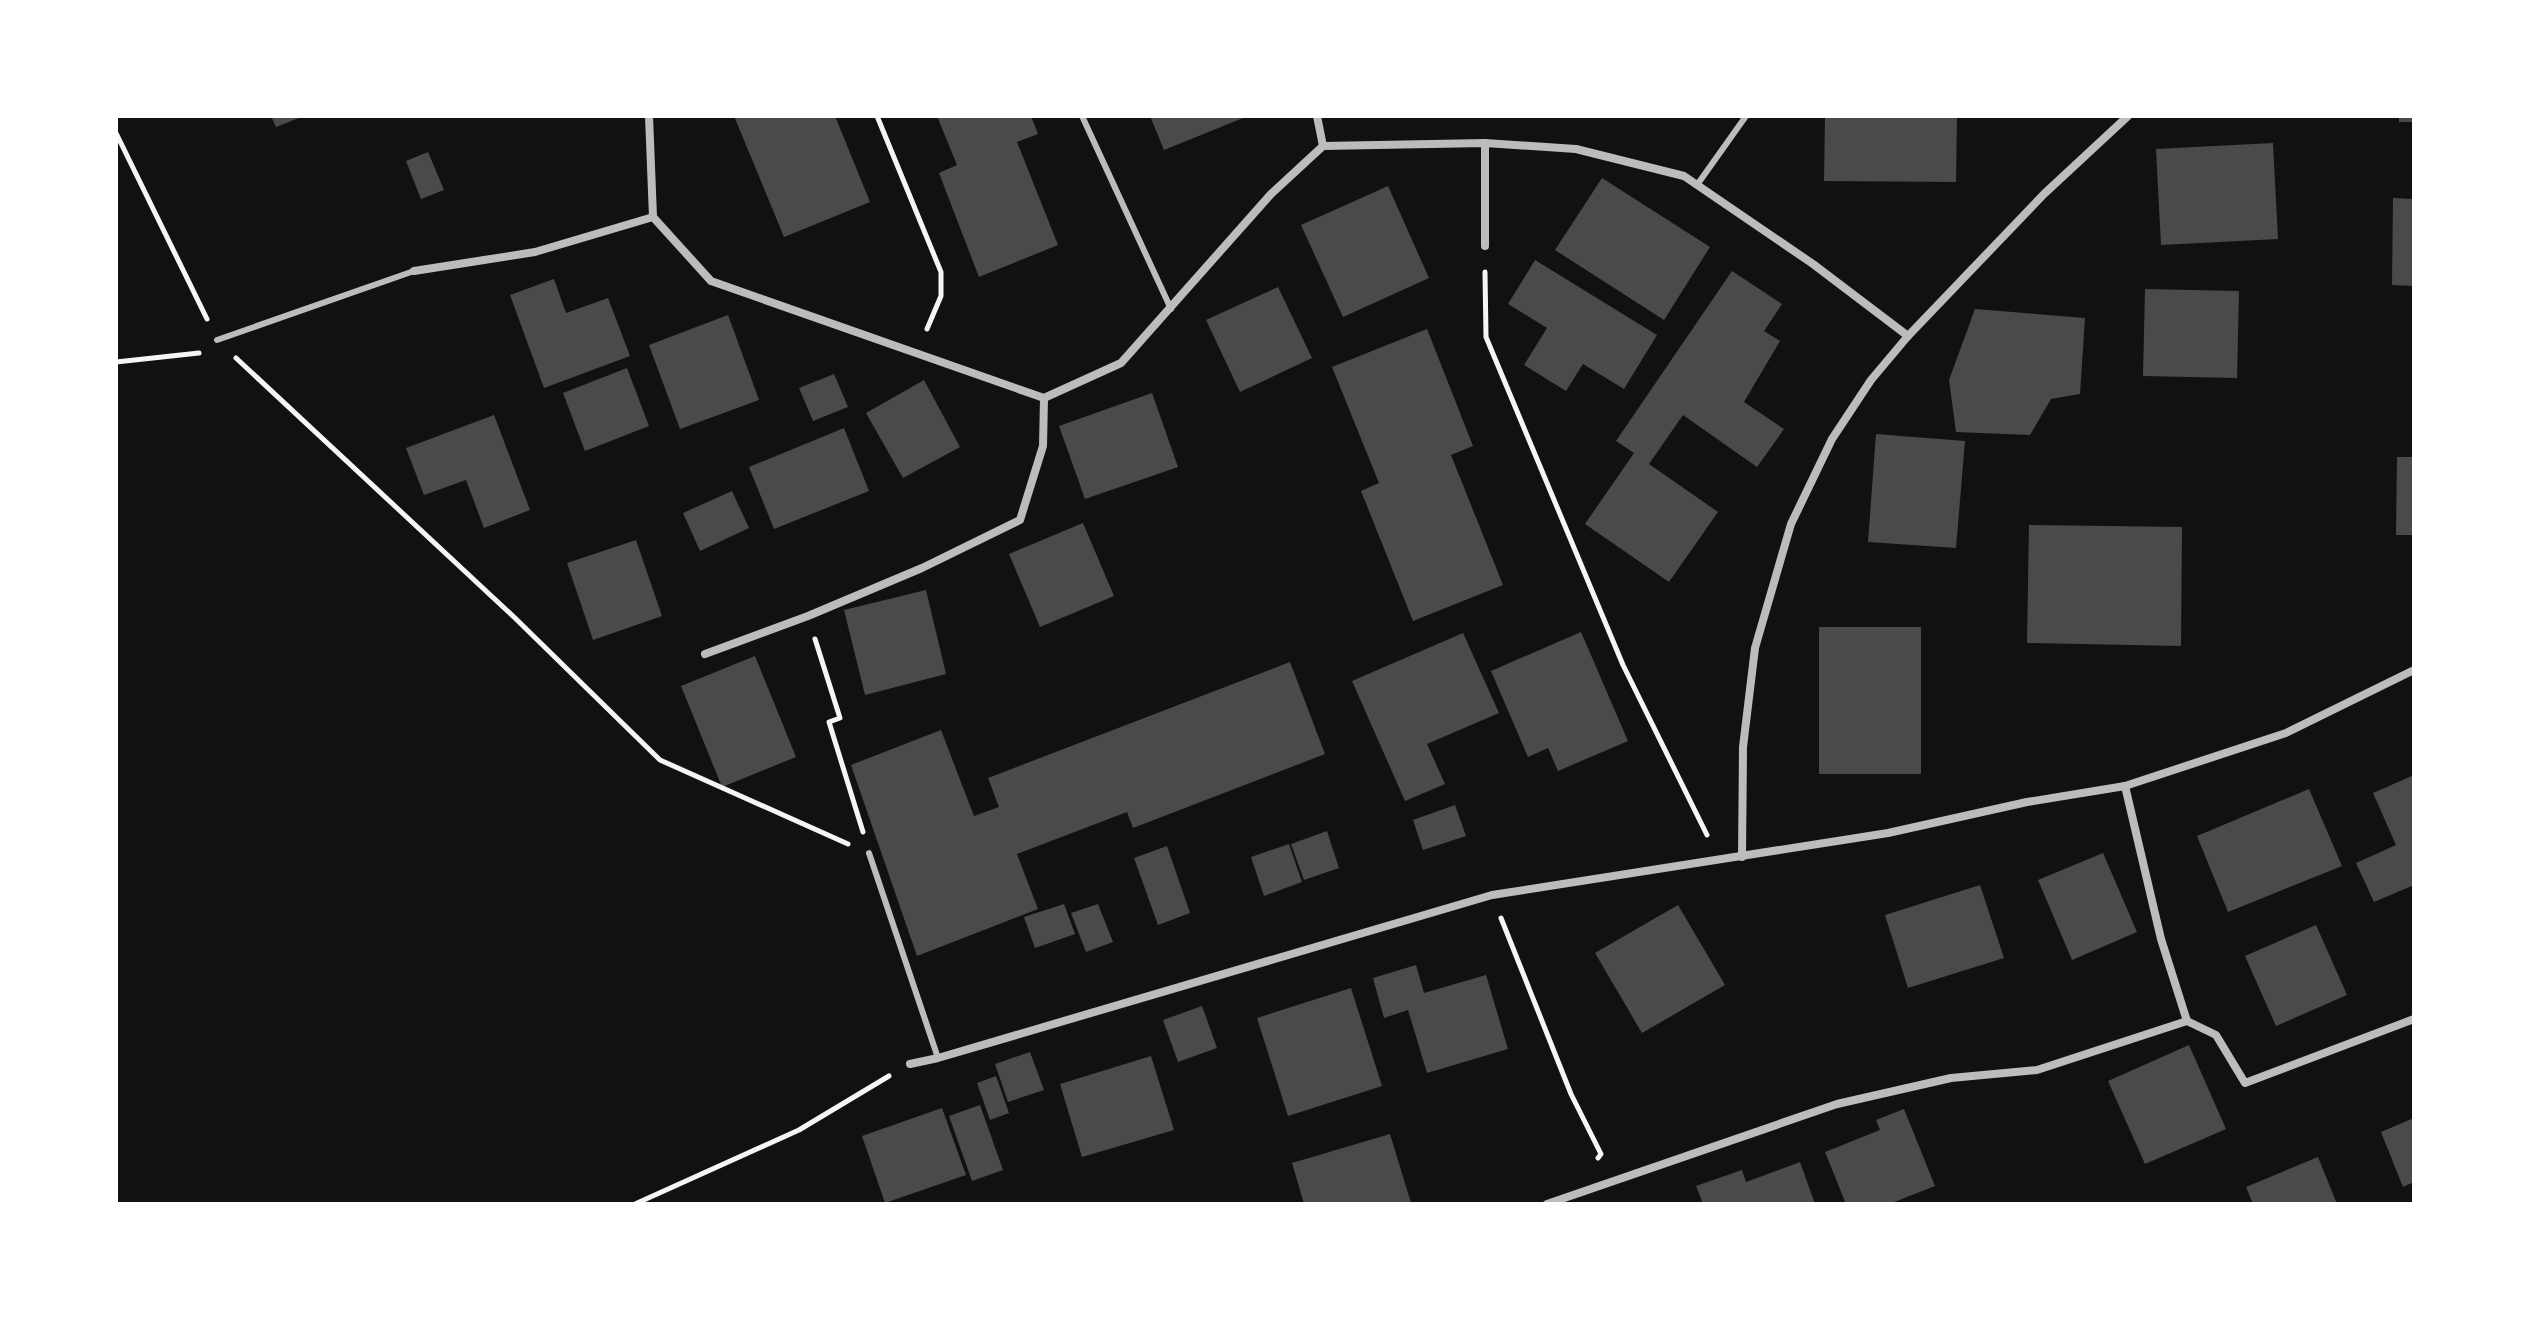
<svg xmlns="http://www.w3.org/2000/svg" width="2530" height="1320" font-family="Ubuntu,sans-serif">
<rect width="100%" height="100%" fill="#111"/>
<g fill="#4a4a4a">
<polygon points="271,116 304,116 276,127"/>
<polygon points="734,116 835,116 870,202 784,237"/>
<polygon points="937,116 1031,116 1038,134 1017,142 1058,245 979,277 939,173 957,165"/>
<polygon points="1150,116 1248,116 1164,150"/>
<polygon points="1825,116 1957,116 1956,182 1824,181"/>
<rect x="2399" y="116" width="15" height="6"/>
<polygon points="2273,143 2278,239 2161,245 2156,149"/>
<polygon points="428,152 444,190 421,199 406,161"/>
<polygon points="1602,178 1710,247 1664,320 1555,250"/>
<polygon points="1388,186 1429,278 1343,317 1301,225"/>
<polygon points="2393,198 2414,199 2414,286 2392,285"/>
<polygon points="1535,260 1657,335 1624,389 1583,364 1566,391 1524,365 1547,328 1508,304"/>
<polygon points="1732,271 1782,304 1764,331 1780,341 1744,402 1784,429 1757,467 1683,415 1649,464 1718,512 1669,582 1585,524 1634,453 1616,441"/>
<polygon points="554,279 566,313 608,298 630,356 544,388 510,295"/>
<polygon points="1278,287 1312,358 1240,392 1206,320"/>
<polygon points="2145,289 2239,291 2237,378 2143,376"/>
<polygon points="1975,309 2085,318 2080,394 2051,399 2030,435 1956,432 1949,380"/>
<polygon points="728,315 759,400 680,429 649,345"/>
<polygon points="1427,329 1473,446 1451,455 1503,585 1413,621 1361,491 1379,483 1332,367"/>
<polygon points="627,368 649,426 585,451 563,393"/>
<polygon points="834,374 848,407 813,421 799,388"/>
<polygon points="924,380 960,447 903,478 866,413"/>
<polygon points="1152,393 1178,467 1085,499 1059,426"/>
<polygon points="494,415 530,510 484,528 466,480 424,495 406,448"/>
<polygon points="844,428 869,491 774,529 749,467"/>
<polygon points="1876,434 1965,441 1956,548 1868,542"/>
<polygon points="2397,457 2414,457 2414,535 2396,535"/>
<polygon points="732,491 749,528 700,551 683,513"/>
<polygon points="1083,523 1114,596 1040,627 1009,554"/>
<polygon points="2029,525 2182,527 2181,646 2027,643"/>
<polygon points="636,540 662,616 593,640 567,563"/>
<polygon points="926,590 946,674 865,695 844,610"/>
<rect x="1819" y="627" width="102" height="147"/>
<polygon points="1581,632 1628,741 1558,771 1548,748 1528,757 1491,671"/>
<polygon points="1463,633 1499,713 1427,744 1445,784 1405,801 1352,681"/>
<polygon points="755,656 796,757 722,787 681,686"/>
<polygon points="1290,662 1325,754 1133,828 1127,812 1017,854 1038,909 917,956 851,765 941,730 974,816 999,807 988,778"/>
<polygon points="2414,775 2414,885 2374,902 2356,863 2396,845 2373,793"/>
<polygon points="2309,789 2342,866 2228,912 2197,836"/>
<polygon points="1455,805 1466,836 1423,850 1413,820"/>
<polygon points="1327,831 1339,868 1304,880 1291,844"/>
<polygon points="1289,844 1302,882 1264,896 1251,857"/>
<polygon points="1167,846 1190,913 1158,925 1134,858"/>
<polygon points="2103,853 2137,932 2072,960 2038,880"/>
<polygon points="1980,885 2004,958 1908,988 1885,915"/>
<polygon points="1064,904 1075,934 1035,948 1024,917"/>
<polygon points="1098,904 1113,942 1086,952 1071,913"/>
<polygon points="1678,905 1725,985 1642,1033 1595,953"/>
<polygon points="2316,925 2347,995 2276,1026 2245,956"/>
<polygon points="1416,965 1424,993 1486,975 1508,1049 1427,1073 1408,1010 1384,1018 1373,978"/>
<polygon points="1351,988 1382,1086 1288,1116 1257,1018"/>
<polygon points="1202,1006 1217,1048 1178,1062 1163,1020"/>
<polygon points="2189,1045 2226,1129 2145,1164 2108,1081"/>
<polygon points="1030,1052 1044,1090 1008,1102 995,1064"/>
<polygon points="1151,1056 1174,1130 1082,1157 1060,1084"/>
<polygon points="996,1076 1009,1113 990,1120 977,1083"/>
<polygon points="980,1105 1003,1170 972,1181 949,1116"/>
<polygon points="942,1108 966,1175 885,1203 862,1136"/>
<polygon points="1904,1109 1935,1186 1889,1204 1846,1204 1825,1152 1880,1130 1876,1120"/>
<polygon points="2414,1118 2414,1182 2403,1187 2381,1132"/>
<polygon points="1390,1134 1411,1203 1304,1204 1292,1163"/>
<polygon points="2318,1157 2337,1204 2253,1204 2246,1187"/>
<polygon points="1800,1162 1815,1204 1703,1204 1696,1186 1742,1170 1746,1182"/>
</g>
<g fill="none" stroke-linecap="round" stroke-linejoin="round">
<g stroke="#f5f5f5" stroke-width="5">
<polyline points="877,116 941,272 941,296 927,329"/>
<polyline points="116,133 207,319"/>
<polyline points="1485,272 1486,337 1623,665 1707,835"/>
<polyline points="236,358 515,618 660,760 848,844"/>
<polyline points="116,362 199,353"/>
<polyline points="815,639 840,718 829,722 863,832"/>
<polyline points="1501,918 1571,1094 1601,1154 1598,1158"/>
<polyline points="635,1204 799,1130 889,1076"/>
</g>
<g stroke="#bcbcbc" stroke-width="6">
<polyline points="1082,116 1171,309"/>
<polyline points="1697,185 1746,116"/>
<polyline points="217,340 414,271"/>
<polyline points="869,853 938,1058"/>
</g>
<g stroke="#bcbcbc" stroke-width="8">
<polyline points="649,116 653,217 711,281 1044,398 1121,363 1271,194 1323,146 1485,143 1576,149 1684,176 1813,264 1908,336"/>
<polyline points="1317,116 1323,146"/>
<polyline points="1485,246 1485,143"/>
<polyline points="414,271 535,252 653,217"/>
<polyline points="705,654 808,616 922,568 1020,520 1043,446 1044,398"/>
<polyline points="1742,857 1743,747 1755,648 1791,524 1832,439 1871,380 1908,336 2044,194 2128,116"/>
<polyline points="2187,1021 2216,1035 2245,1083 2414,1019"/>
<polyline points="910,1064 938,1058 1492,895 1888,833 2027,802 2125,786 2286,733 2414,670"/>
<polyline points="1547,1204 1837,1104 1951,1078 2037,1070 2187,1021 2161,939 2125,786"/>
</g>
</g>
<rect width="2530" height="1320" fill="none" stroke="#ffffff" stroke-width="236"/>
</svg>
